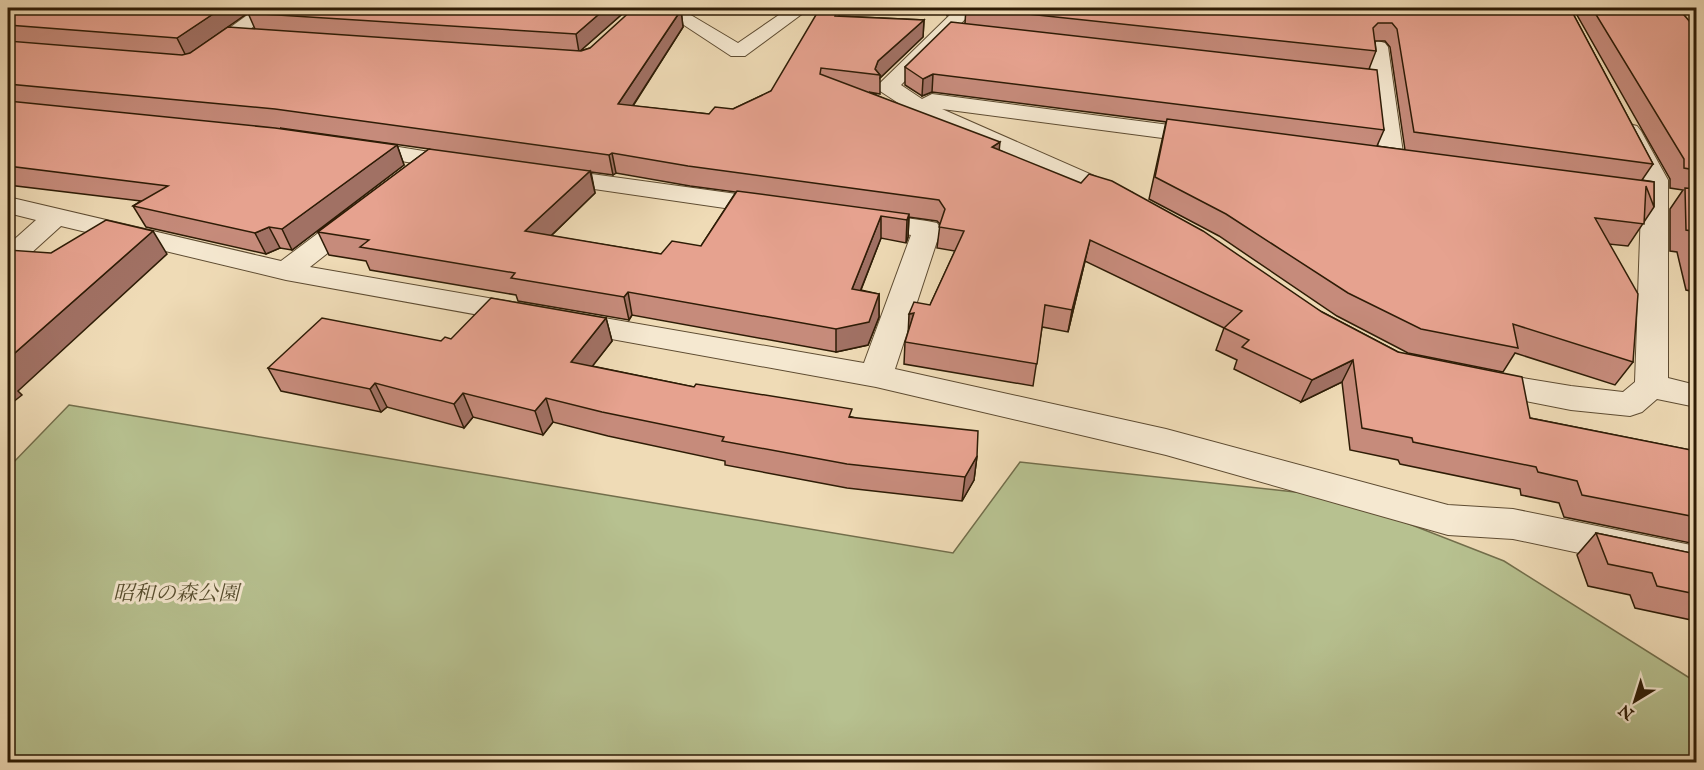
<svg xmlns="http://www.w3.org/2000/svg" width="1704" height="770" font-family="'IM FELL English','Noto Serif JP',serif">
<rect width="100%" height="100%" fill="#efdbb6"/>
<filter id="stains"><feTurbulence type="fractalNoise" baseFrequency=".00333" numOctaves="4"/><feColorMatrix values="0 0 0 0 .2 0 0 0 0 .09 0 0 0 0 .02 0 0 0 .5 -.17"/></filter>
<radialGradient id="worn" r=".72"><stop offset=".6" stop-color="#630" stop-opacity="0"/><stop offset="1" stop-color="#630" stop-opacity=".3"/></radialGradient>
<polygon fill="#b7c190" stroke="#726e4b" stroke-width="1.5" points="69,405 953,553 1020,462 1340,497 1504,561 1696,682 1696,762 8,762 8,468"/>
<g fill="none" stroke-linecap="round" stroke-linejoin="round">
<g stroke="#5e4c32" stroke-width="2">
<g id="minor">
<polygon points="257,8 277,8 213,58 199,58 196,54 199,50"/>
<polygon points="658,8 679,8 738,43 789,8 810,8 745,56 731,56"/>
<polygon points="957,8 976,8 901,85 922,99 932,94 1208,130 1216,132 1220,137 1216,142 1208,144 942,109 1133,193 1137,198 1133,203 1124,206 915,114 880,91 877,86"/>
<polygon points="1378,41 1385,43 1388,47 1404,160 1401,165 1392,167 1383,165 1380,160 1368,47 1371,43"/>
<polygon points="1629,124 1637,126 1641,131 1668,180 1668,378 1696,385 1696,407 1657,399 1642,412 1630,416 1571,410 1469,390 1465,382 1469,374 1481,371 1571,386 1623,392 1635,382 1642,180 1617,131 1621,126"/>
<polygon points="355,140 461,157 470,159 473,164 470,169 461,171 347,152 343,147 347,142"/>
<polygon points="548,168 773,199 782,201 786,207 782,213 773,215 539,181 535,176 539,171"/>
<polygon points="8,197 281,261 349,210 358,208 367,210 371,216 367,222 310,267 864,363 911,235 854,226 850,220 854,214 863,212 927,221 937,223 941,229 895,369 1166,429 1448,505 1513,509 1696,546 1696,578 1513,539 1448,535 1166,455 876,387 286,280 61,226 18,265 8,267 8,245 36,220 8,213"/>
</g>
</g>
<use href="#minor" fill="#f5e8d0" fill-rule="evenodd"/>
</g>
<g fill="#c68b7b" stroke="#2e1c06" stroke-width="1.5" fill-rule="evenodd">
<path d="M8 8H629L580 51 590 48 681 10 683 27 633 106 709 114 733 109 771 91 840 12 839 16 924 20 923 37 880 78V94L869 92 999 150 1322 312 1398 352 1530 418 1696 451V545V544L1564 517 1559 503 1521 495 1520 489 1400 464 1398 460 1350 450 1342 382 1301 402 1234 369 1237 360 1216 350 1224 328 1085 261 1068 332 1042 327 1033 386 904 364 905 342 930 305 955 251 937 248 940 224 937 221 909 217 908 237 906 243 881 238 861 290 879 294V317L868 345 836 352 632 315 629 320 518 301 516 295 370 270 366 261 329 255 318 232 429 149 280 128 397 145 404 165 292 250 280 248 266 254 146 227 133 206 141 201 8 185ZM250 11 248 13 255 29 200 46ZM591 172 613 175 616 173 690 186 736 192 701 246 661 254 551 236 595 193Z"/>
<path d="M966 8H1570L1653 164 1642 180 1654 182V207L1628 246 1609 244 1633 362 1615 385 1515 353 1503 372 1408 353 1337 316 1219 236 1149 199 1166 122 932 92 922 96 905 85V67L965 23ZM1375 41H1385L1390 47 1405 150 1377 146 1384 130 1369 69 1376 51Z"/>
<polygon points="1573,8 1678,8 1696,29 1696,292 1686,290 1677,252 1670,251 1670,209 1683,190 1670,188 1670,179"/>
<polygon points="606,318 612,341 592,366 694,387 852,417 977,456 974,480 962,501 847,488 725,465 725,461 608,436 553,422 543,435 473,417 464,428 387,407 381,412 281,391 268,368 441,341 451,339"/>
<polygon points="1596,533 1696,554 1696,621 1635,608 1630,595 1588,586 1577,555"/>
</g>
<g fill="#a17164" stroke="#2e1c06" stroke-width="1.5">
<polygon points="222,8 255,8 186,56 177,38"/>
<polygon points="606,8 629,8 579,52 576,34"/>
<polygon points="837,8 840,8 840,12 835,33 835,16"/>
<polygon points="947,8 955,8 947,15"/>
<polygon points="681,10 683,27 621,124 618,104"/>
<polygon points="924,20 923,37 880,78 880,75 875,69 878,61"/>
<polygon points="933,74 932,92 922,96 923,79"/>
<polygon points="1000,142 998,162 992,147"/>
<polygon points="397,145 404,165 292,250 282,229"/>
<polygon points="612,153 616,173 613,175 609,155"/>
<polygon points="590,171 595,193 532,254 525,231"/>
<polygon points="909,214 908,237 906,243 907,220"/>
<polygon points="881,216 881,238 852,312 852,289"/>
<polygon points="269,227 280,248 266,254 255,233"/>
<polygon points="153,231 167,254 18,391 22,395 8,406 8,359"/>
<polygon points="1090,240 1085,261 1068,332 1072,310"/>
<polygon points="628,292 632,315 629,320 624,297"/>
<polygon points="879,294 879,317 868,345 836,352 836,329"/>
<polygon points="914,313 908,336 909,314"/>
<polygon points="606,318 612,341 577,386 571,362"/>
<polygon points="1353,360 1342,382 1301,402 1312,380"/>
<polygon points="375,383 387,407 381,412 370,389"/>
<polygon points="463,393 473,417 464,428 454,404"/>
<polygon points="546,398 553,422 543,435 535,411"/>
<polygon points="977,456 974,480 962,501 965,477"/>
</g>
<g fill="#e6a28f" stroke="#2e1c06" stroke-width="1.5">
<polygon points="8,8 222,8 177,38 8,25"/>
<polygon points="254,8 606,8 576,34 248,13"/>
<polygon points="634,8 680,9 681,10 618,104 709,114 715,107 733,109 771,91 820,8 837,8 835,16 924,20 878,61 875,69 880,75 821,68 820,74 1000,142 992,147 1081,183 1089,174 1112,181 1203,231 1322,312 1398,352 1522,377 1530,418 1696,451 1696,517 1582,495 1577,481 1538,472 1536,467 1413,442 1412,438 1362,428 1353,360 1312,380 1242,347 1249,340 1224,328 1242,311 1090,240 1072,310 1045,305 1037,364 905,342 914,313 909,314 914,302 930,305 964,231 939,227 945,209 939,200 688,166 612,153 609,155 275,109 8,84 8,41 182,55 190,53 228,27 581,51 590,48"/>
<polygon points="972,8 1570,8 1653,164 1414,132 1397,29 1392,23 1378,23 1373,28 1376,51"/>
<polygon points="1592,8 1678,8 1696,29 1696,170 1684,168 1684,159"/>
<polygon points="951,22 1377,70 1384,130 933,74 923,79 905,67"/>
<polygon points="8,101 275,128 397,145 282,229 269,227 255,233 133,206 168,186 8,166"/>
<polygon points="1167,119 1654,182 1654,207 1646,186 1644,224 1595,218 1638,294 1633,362 1513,324 1518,348 1421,329 1348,293 1226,214 1155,177"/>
<polygon points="429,149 590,171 525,231 661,254 672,241 701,246 737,191 909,214 907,220 881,216 852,289 879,294 869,322 836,329 628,292 624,297 511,278 515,273 360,247 369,240 318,232"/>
<polygon points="1685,188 1696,189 1696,247 1692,231 1686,230"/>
<polygon points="106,220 153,231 8,359 8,250 51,253"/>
<polygon points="491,298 606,318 571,362 694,387 696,384 852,409 849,417 978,431 977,456 965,477 847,464 722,441 724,437 602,412 546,398 535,411 463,393 454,404 375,383 370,389 268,368 322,318 441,341 445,337 451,339"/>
<polygon points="1596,533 1696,554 1696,594 1657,586 1652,573 1608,564"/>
</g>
<g text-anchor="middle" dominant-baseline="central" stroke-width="6" stroke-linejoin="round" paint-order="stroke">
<g font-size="21" font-style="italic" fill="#574e2f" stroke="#f5e8d0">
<text x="176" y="594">昭和の森公園</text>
</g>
</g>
<rect width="1704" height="770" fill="none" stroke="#efdbb6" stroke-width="30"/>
<rect x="9" y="9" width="1686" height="752" fill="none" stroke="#2e1c06" stroke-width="3"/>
<rect x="15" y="15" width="1674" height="740" fill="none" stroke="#2e1c06" stroke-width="1.5"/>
<g transform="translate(1635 701) rotate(218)" stroke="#f5e8d0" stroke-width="4.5" paint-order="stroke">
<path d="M0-4.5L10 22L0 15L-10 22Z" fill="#2e1c06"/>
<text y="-9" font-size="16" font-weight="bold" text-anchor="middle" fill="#2e1c06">N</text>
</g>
<rect width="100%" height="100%" filter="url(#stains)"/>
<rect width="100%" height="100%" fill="url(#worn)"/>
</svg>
